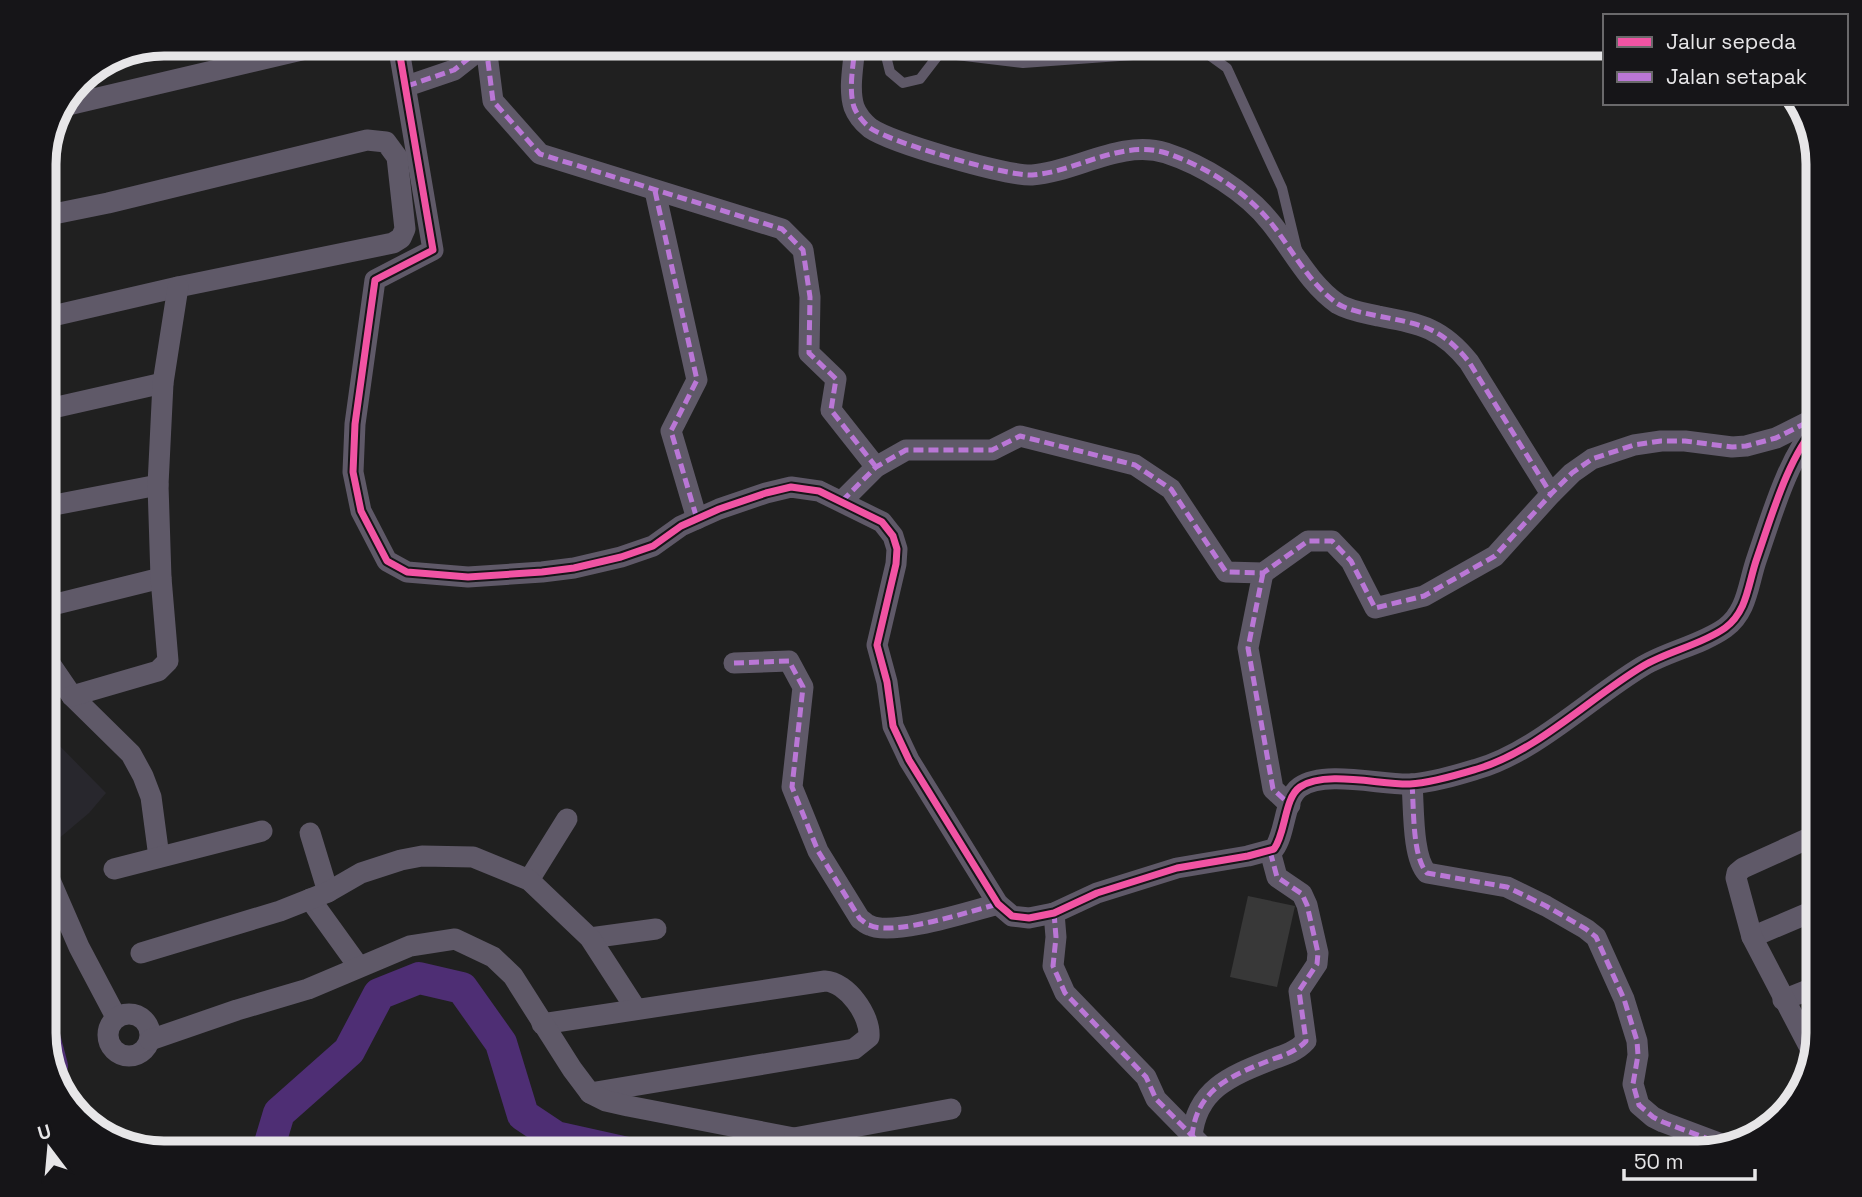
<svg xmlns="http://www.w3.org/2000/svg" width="1862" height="1197" font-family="'Space Grotesk',sans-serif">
<rect width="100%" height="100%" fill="#202020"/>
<polygon fill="#28272d" points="44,730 106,793 89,813 57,840 44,826"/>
<polygon fill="#3b2655" points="937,44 1242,44 1212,49 1078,54 1003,63"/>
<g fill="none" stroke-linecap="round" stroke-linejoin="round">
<g stroke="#4e2e74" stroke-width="32">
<polyline points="44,1036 52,1066"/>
<polyline points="267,1153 279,1113 349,1051 379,994 419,978 462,988 501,1043 523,1115 556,1137 628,1153"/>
</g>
</g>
<polygon fill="#383838" points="1248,896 1295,906 1277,987 1230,977"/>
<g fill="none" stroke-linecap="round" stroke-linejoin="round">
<polyline stroke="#5f5968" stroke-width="10" points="883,44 890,72 903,83 920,79 940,53 1023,63 1202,50 1227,68 1282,188 1297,250"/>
<g stroke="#5f5968" stroke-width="21">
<path d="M398 44 433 250 375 280 355 424 353 472 361 511 387 561 407 572 468 577 542 572 574 568 621 557 653 546 681 526 719 509 766 493 791 487 819 491 882 522 893 536 897 549 896 564 877 645 887 682 893 726 909 760 998 904 1012 916 1029 918 1054 913 1097 893 1177 868 1248 856 1274 849C1286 833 1284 798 1300 787 1325 770 1381 785 1410 784 1431 783 1457 775 1477 769 1536 752 1591 697 1643 666 1668 651 1701 645 1725 628 1748 611 1748 583 1757 558 1772 515 1788 457 1818 424"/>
<path d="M855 44C854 63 848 88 854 107 857 115 864 123 870 128 892 143 1006 176 1032 175 1076 172 1121 139 1166 153 1203 165 1247 192 1271 223 1292 249 1309 284 1338 304 1350 311 1365 313 1378 316 1420 324 1441 327 1469 362L1551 494"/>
<polyline points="486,46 493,101 540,154 782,229 803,250 810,297 809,353 836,379 831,410 876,467"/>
<polyline points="407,86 454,70 487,44"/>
<polyline points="68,105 327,44"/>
<polyline points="655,191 697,380 671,431 697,519"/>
<polyline points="44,216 108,203 367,140 386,142 397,157 405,229 401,238 393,243 178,287 44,318"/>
<polyline points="44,410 163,383"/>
<polyline points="842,501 876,467 906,450 992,450 1020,436 1135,465 1171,489 1226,572 1263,573 1308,541 1332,541 1351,561 1375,608 1424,596 1495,556 1551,494 1572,473 1592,459 1634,445 1661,441 1685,441 1732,447 1746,446 1776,438 1818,417"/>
<polyline points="44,507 158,485"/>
<polyline points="1263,573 1248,648 1273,789 1290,805"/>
<polyline points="44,607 161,578"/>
<polyline points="44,655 72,696 131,754 143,776 151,797 159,857"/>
<path d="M734 663 789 661 803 687 792 787 818 851 860 919C861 919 867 925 869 925 892 937 971 911 998 904"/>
<polyline points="72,696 158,671 168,661 161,578 158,485 163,383 178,287"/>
<path d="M1412 784C1414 807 1412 857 1427 873L1507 887 1546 906 1586 929 1596 937 1624 999 1637 1041 1638 1055 1633 1084 1639 1105 1653 1117 1663 1122 1727 1146"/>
<polyline points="310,833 328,892"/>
<polyline points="114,869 262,831"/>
<polyline points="44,871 49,878 79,947 116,1017"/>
<polyline points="529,880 567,819"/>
<polyline points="310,899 359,967"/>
<polyline points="1054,913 1056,937 1053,966 1065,993 1146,1077 1156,1099 1209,1153"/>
<polyline points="1752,937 1818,909"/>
<polyline points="590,938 656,929"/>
<polyline points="141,953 280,911 328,892 361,873 401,860 422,856 473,857 529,880 590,938 636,1009"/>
<polyline points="1783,1000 1818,986"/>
<circle cx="129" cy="1035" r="21"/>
<path d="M542 1024 825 981C847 982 871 1016 869 1037L854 1049 590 1093"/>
<polyline points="150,1040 237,1010 308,989 410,946 455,939 493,957 513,976 572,1069 590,1093 606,1101 628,1106 794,1138 811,1153"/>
<polyline points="1812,1052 1752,937 1736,878 1737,873 1743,868 1818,834"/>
<path d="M1192 1137C1196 1088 1233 1075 1273 1059 1285 1055 1297 1051 1306 1041L1299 991 1317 964 1318 953 1307 905 1302 894 1277 877 1270 851"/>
<polyline points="794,1138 951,1109"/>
</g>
<g stroke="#ba77d6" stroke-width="5" stroke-dasharray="10 5" stroke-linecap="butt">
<path d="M855 44C854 63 848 88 854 107 857 115 864 123 870 128 892 143 1006 176 1032 175 1076 172 1121 139 1166 153 1203 165 1247 192 1271 223 1292 249 1309 284 1338 304 1350 311 1365 313 1378 316 1420 324 1441 327 1469 362L1551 494"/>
<polyline points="486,46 493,101 540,154 782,229 803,250 810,297 809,353 836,379 831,410 876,467"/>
<polyline points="407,86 454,70 487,44"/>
<polyline points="655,191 697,380 671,431 697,519"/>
<polyline points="842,501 876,467 906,450 992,450 1020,436 1135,465 1171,489 1226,572 1263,573 1308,541 1332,541 1351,561 1375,608 1424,596 1495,556 1551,494 1572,473 1592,459 1634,445 1661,441 1685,441 1732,447 1746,446 1776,438 1818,417"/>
<polyline points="1263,573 1248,648 1273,789 1290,805"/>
<path d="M734 663 789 661 803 687 792 787 818 851 860 919C861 919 867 925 869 925 892 937 971 911 998 904"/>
<path d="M1412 784C1414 807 1412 857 1427 873L1507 887 1546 906 1586 929 1596 937 1624 999 1637 1041 1638 1055 1633 1084 1639 1105 1653 1117 1663 1122 1727 1146"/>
<polyline points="1054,913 1056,937 1053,966 1065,993 1146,1077 1156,1099 1209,1153"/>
<path d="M1192 1137C1196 1088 1233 1075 1273 1059 1285 1055 1297 1051 1306 1041L1299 991 1317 964 1318 953 1307 905 1302 894 1277 877 1270 851"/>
</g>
<g stroke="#161518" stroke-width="11">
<path id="cycleway" d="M398 44 433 250 375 280 355 424 353 472 361 511 387 561 407 572 468 577 542 572 574 568 621 557 653 546 681 526 719 509 766 493 791 487 819 491 882 522 893 536 897 549 896 564 877 645 887 682 893 726 909 760 998 904 1012 916 1029 918 1054 913 1097 893 1177 868 1248 856 1274 849C1286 833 1284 798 1300 787 1325 770 1381 785 1410 784 1431 783 1457 775 1477 769 1536 752 1591 697 1643 666 1668 651 1701 645 1725 628 1748 611 1748 583 1757 558 1772 515 1788 457 1818 424"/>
</g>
<use href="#cycleway" stroke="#f153a3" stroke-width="7"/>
</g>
<path d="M0 0H1862V1197H0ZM164 56H1698A108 108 0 0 1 1806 164V1033A108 108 0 0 1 1698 1141H164A108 108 0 0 1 56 1033V164A108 108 0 0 1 164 56Z" fill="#161518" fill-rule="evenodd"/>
<path fill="none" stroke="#e7e6e8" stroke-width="9" d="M164 56H1698A108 108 0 0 1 1806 164V1033A108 108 0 0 1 1698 1141H164A108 108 0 0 1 56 1033V164A108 108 0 0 1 164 56Z"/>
<rect x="1603" y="14" width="245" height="91" fill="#161518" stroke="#6a696b" stroke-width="2"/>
<rect x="1617" y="37" width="35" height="10" fill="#f153a3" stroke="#6a696b" stroke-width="2"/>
<text x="1666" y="49" font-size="21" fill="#e7e6e8">Jalur sepeda</text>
<rect x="1617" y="72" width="35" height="10" fill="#ba77d6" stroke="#6a696b" stroke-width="2"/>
<text x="1666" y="84" font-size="21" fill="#e7e6e8">Jalan setapak</text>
<g transform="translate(49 1148) rotate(344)" stroke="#161518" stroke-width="5" paint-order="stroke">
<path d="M0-5L12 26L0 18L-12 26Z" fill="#e7e6e8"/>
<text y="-10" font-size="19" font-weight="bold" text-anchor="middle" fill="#e7e6e8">U</text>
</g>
<path d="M1624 1169v10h131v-10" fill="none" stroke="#e7e6e8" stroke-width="3.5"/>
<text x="1634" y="1169" font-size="21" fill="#e7e6e8" stroke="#161518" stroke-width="5" paint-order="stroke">50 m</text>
</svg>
